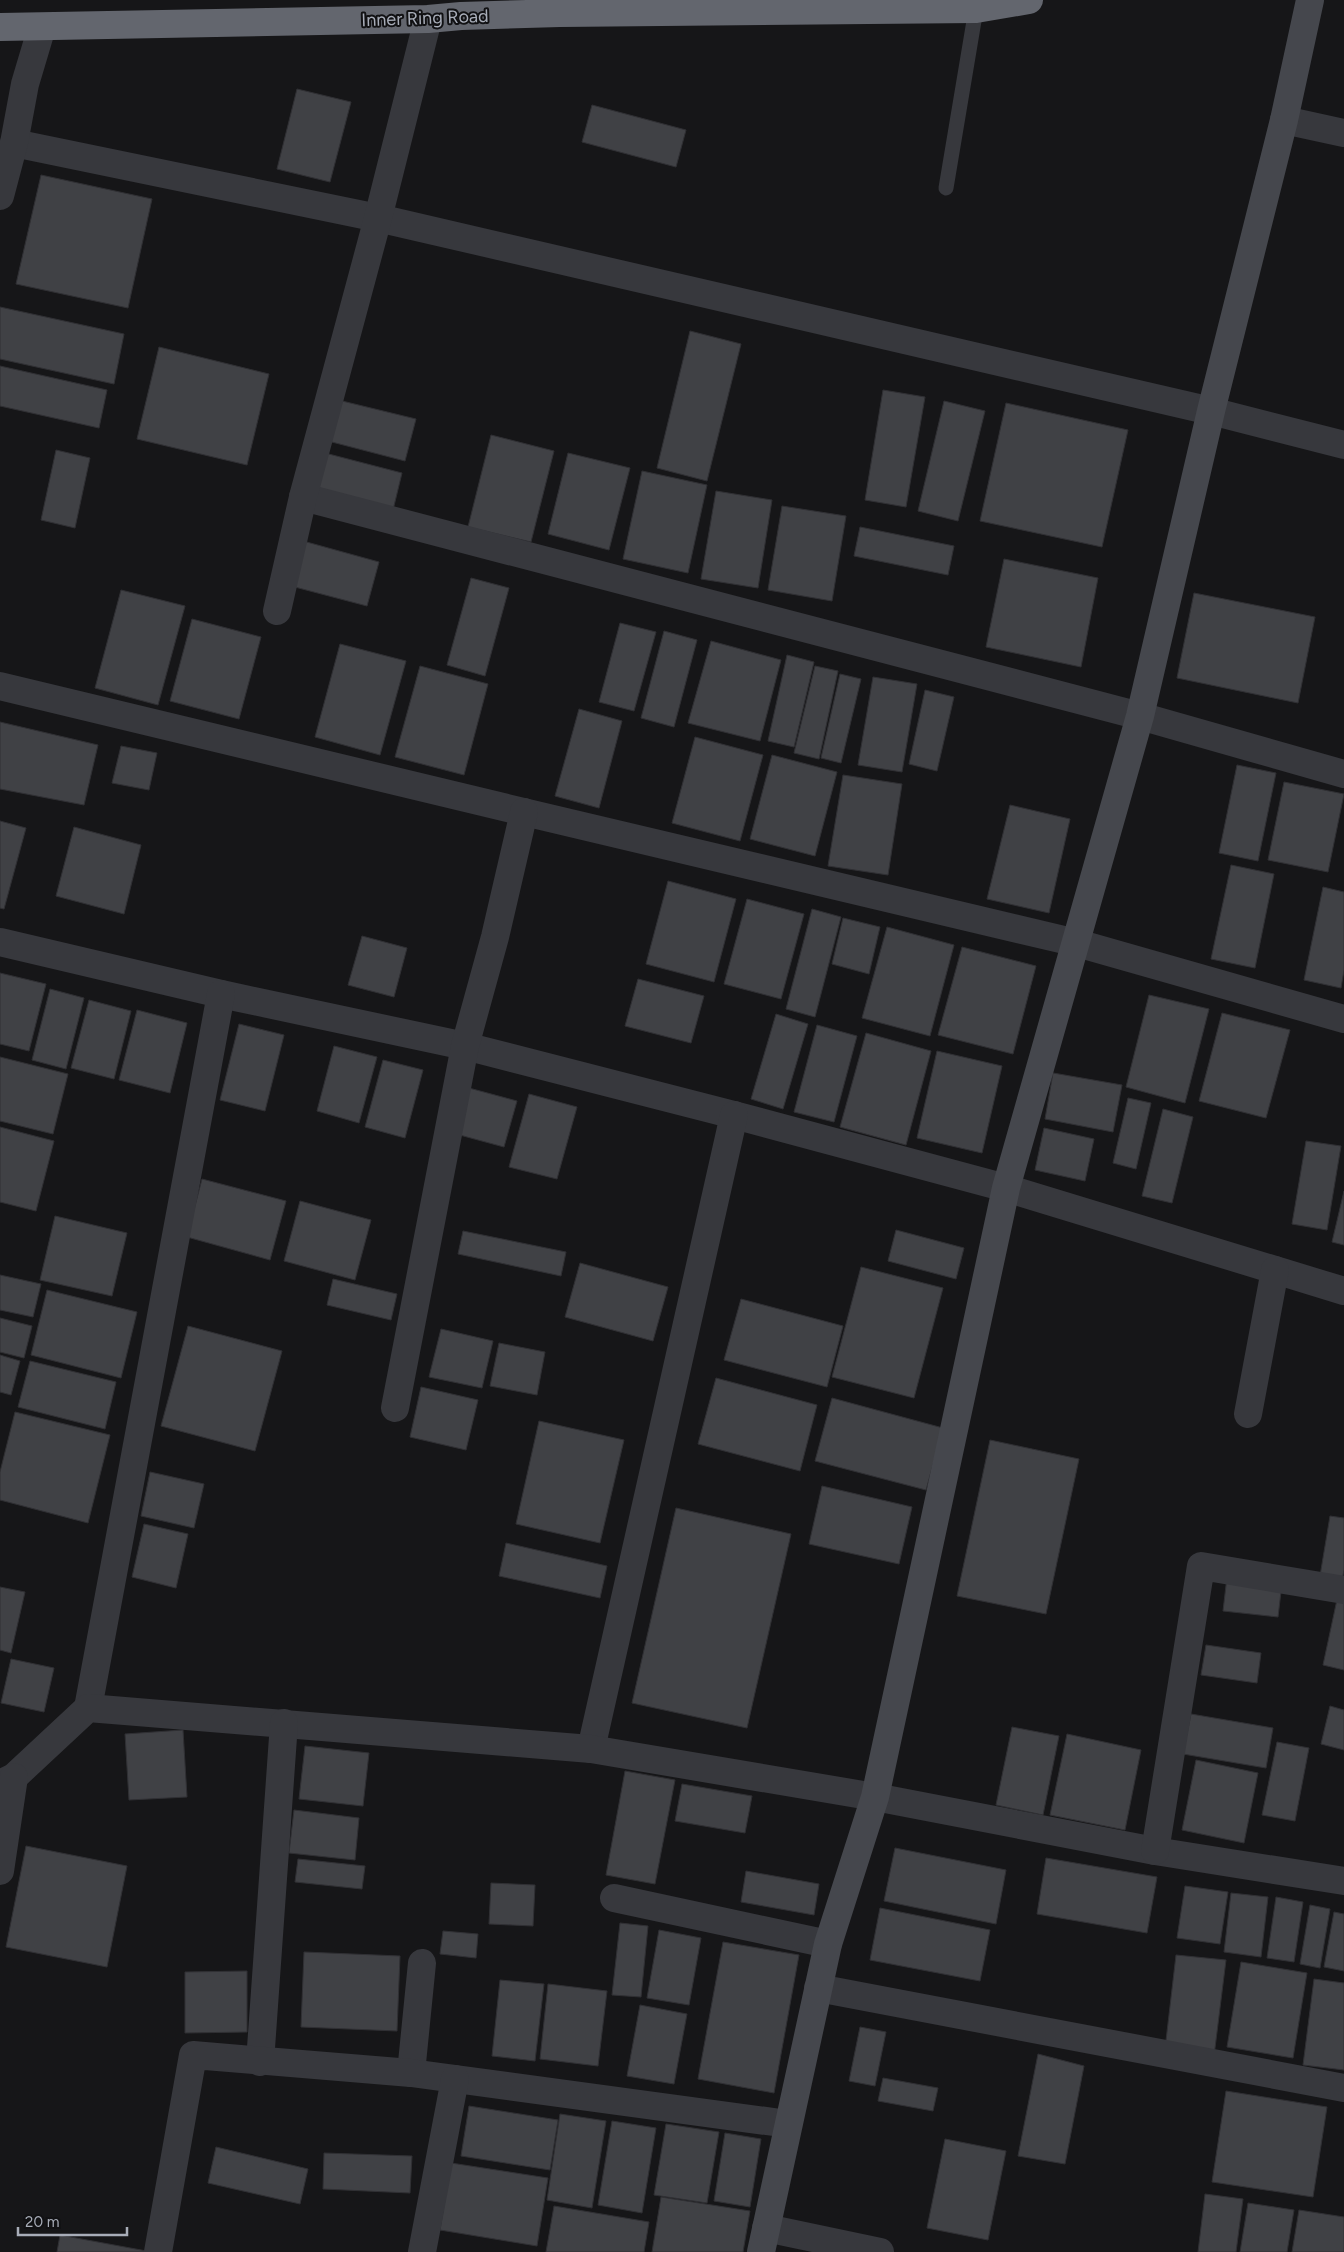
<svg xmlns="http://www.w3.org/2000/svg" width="1344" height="2252" font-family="Figtree,sans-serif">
<rect width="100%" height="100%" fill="#161618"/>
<g fill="#404145" stroke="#303034">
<polygon points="297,89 351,102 330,182 277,169"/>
<polygon points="592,105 686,130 676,167 582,142"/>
<polygon points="41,175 152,199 128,308 16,284"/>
<polygon points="0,307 124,334 114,384 0,359"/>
<polygon points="690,331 741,344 707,481 657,468"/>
<polygon points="159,347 269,374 247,465 137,439"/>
<polygon points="0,366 107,390 99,428 0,406"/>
<polygon points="883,390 925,397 906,507 865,500"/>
<polygon points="338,400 416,419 405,461 328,441"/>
<polygon points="944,401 985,411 958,521 918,511"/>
<polygon points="1006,403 1128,430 1102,547 980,521"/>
<polygon points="491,435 554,451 531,542 468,527"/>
<polygon points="56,450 90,458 75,528 41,520"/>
<polygon points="321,452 402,473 393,510 311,490"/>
<polygon points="568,453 630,468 609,550 548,534"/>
<polygon points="642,471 707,485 688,573 623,559"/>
<polygon points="716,491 772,500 758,588 701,579"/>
<polygon points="782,506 846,516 832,601 768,590"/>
<polygon points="860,527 954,546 948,575 854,556"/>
<polygon points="303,541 379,562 367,606 291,586"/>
<polygon points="1004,559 1098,578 1081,667 986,647"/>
<polygon points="471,578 509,588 485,676 447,665"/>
<polygon points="121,590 185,606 158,705 95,688"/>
<polygon points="1194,593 1315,617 1298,703 1177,678"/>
<polygon points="192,619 261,637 239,719 170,701"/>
<polygon points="620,623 656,632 634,711 599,702"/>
<polygon points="664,631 697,640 674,727 641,718"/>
<polygon points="711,641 781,660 760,741 688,723"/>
<polygon points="340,644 406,661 380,755 315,737"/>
<polygon points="787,655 814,662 794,747 768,741"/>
<polygon points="420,666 488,684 464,775 395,757"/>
<polygon points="815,666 838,671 819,759 794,753"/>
<polygon points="840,674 861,679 841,763 821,758"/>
<polygon points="873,677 917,684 902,772 858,765"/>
<polygon points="925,690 954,697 937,771 909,764"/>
<polygon points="579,709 622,721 599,808 555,796"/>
<polygon points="0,722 98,745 84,805 0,789"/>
<polygon points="695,737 763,755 740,841 672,823"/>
<polygon points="121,746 157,753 149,790 112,783"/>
<polygon points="772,755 837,772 815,856 750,839"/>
<polygon points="1237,765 1276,773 1258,861 1219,853"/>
<polygon points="843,775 902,784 888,875 828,866"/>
<polygon points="1284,782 1344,794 1328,872 1268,860"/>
<polygon points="1010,805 1070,819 1049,913 987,899"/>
<polygon points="0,821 26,828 4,909 0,908"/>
<polygon points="74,827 141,845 124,914 56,896"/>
<polygon points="1231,865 1274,874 1255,968 1211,959"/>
<polygon points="668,881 736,899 714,982 646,964"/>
<polygon points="1323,887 1344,892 1344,970 1341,988 1304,980"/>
<polygon points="747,899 804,914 781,999 724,984"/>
<polygon points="812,909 841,917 815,1017 786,1009"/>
<polygon points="843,918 880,927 869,974 832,964"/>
<polygon points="887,927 954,945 930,1036 862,1018"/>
<polygon points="362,936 407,948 394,997 348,985"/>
<polygon points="962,947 1036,966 1013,1054 938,1035"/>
<polygon points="0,973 46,984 29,1051 0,1044"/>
<polygon points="638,979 704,996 691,1043 625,1026"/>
<polygon points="50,989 84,998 66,1069 32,1060"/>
<polygon points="1149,995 1209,1009 1185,1103 1126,1087"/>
<polygon points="89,1000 131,1011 114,1079 71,1068"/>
<polygon points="137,1010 187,1023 170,1093 119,1080"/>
<polygon points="1222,1013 1290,1030 1266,1118 1199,1101"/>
<polygon points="776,1014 808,1024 783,1109 751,1099"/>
<polygon points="239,1024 284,1035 265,1111 220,1100"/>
<polygon points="817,1025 857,1036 834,1122 794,1112"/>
<polygon points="866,1033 931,1051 906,1145 840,1127"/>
<polygon points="334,1046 377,1057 359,1123 317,1111"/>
<polygon points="937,1051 1002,1066 982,1153 917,1138"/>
<polygon points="0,1057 68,1074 53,1134 0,1121"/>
<polygon points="383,1060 423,1070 405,1138 365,1127"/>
<polygon points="1053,1073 1122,1085 1113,1132 1045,1119"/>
<polygon points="469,1088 517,1101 504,1147 456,1134"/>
<polygon points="529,1094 577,1107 557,1179 509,1167"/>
<polygon points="1128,1098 1151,1103 1136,1169 1113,1163"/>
<polygon points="1163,1109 1193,1117 1172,1203 1142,1196"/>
<polygon points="0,1127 54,1141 36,1211 0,1202"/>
<polygon points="1044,1128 1094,1139 1085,1181 1035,1170"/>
<polygon points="1306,1141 1341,1146 1327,1230 1292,1224"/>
<polygon points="202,1179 286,1201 270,1260 187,1237"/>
<polygon points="1344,1191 1344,1245 1332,1242"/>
<polygon points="300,1201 371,1220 355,1280 284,1261"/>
<polygon points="55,1216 127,1233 112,1296 40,1280"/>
<polygon points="896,1230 964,1248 956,1279 888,1261"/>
<polygon points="463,1231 566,1252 561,1276 458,1254"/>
<polygon points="580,1263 668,1287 653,1341 565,1317"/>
<polygon points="861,1267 943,1288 914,1398 832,1377"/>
<polygon points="0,1275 41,1284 33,1317 0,1310"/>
<polygon points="333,1279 397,1294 391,1320 327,1305"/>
<polygon points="47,1290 137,1312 121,1378 31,1355"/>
<polygon points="741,1299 843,1326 827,1387 724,1360"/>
<polygon points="0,1318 32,1326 24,1358 0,1352"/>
<polygon points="188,1326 282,1351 255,1451 161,1426"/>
<polygon points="441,1329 493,1341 482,1388 429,1377"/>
<polygon points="499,1343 545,1352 537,1395 490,1386"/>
<polygon points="0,1355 20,1361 11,1395 0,1392"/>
<polygon points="30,1361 116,1382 105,1429 18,1407"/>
<polygon points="716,1378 817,1405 800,1471 698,1444"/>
<polygon points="421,1387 478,1400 466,1450 410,1437"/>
<polygon points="832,1398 943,1428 926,1490 815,1461"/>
<polygon points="15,1412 110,1435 88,1523 0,1500 0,1472"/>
<polygon points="539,1421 624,1440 600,1543 516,1524"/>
<polygon points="990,1440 1079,1459 1046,1614 957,1596"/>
<polygon points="150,1472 204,1484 194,1528 141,1516"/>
<polygon points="822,1486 912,1507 899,1564 809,1544"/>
<polygon points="676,1508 791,1534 747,1728 632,1703"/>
<polygon points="1330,1516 1344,1518 1344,1570 1341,1586 1319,1582"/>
<polygon points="144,1524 188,1534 176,1588 132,1577"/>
<polygon points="506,1543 607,1566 600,1598 499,1576"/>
<polygon points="1227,1577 1282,1583 1278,1617 1223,1611"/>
<polygon points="0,1587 25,1592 11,1653 0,1650"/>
<polygon points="1338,1595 1344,1596 1344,1670 1323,1665"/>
<polygon points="1206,1645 1261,1653 1257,1683 1201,1675"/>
<polygon points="11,1659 54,1668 44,1712 1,1703"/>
<polygon points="1330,1706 1344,1710 1344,1750 1321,1744"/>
<polygon points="1191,1714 1273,1728 1266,1768 1183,1754"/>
<polygon points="1012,1727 1059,1736 1043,1815 996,1805"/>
<polygon points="183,1730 187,1797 129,1800 125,1734"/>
<polygon points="1067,1734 1141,1750 1125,1830 1050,1815"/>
<polygon points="1277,1742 1309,1748 1295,1821 1262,1815"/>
<polygon points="305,1746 369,1753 363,1806 299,1799"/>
<polygon points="1196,1760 1258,1773 1244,1843 1182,1830"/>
<polygon points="625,1771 675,1780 655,1884 606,1875"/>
<polygon points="682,1784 752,1796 745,1833 675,1821"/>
<polygon points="294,1810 359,1818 355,1860 289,1853"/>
<polygon points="26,1846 127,1866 107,1967 6,1947"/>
<polygon points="895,1848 1006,1870 996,1924 884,1901"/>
<polygon points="1046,1858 1157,1877 1147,1933 1037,1914"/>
<polygon points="298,1859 365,1866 362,1889 295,1882"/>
<polygon points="746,1871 819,1884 814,1915 741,1902"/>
<polygon points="491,1883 535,1885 533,1926 489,1924"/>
<polygon points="1185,1886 1228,1892 1220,1944 1177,1938"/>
<polygon points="1231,1893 1268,1897 1261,1957 1224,1952"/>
<polygon points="1276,1897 1303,1902 1294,1962 1267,1958"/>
<polygon points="1310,1905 1330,1909 1320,1968 1300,1964"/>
<polygon points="880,1908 990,1930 980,1981 870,1960"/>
<polygon points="1334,1912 1344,1914 1344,1971 1324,1967"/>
<polygon points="620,1923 648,1926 641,1997 612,1995"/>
<polygon points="659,1930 701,1938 689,2005 647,1998"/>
<polygon points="443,1931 478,1934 476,1958 440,1954"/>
<polygon points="723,1942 799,1955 774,2093 698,2079"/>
<polygon points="304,1952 400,1956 397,2031 301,2027"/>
<polygon points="1176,1955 1226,1960 1214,2056 1165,2049"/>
<polygon points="1241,1962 1307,1973 1293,2058 1227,2047"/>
<polygon points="247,1971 247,2032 185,2033 185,1972"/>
<polygon points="1314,1979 1344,1983 1344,2070 1303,2065"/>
<polygon points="500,1980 544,1984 535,2061 492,2056"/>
<polygon points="548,1984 607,1991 598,2066 540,2059"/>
<polygon points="640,2005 687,2014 674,2084 627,2076"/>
<polygon points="860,2027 886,2032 875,2086 849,2081"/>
<polygon points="1038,2054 1084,2066 1065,2164 1018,2156"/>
<polygon points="883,2078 938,2088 933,2111 878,2101"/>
<polygon points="1226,2091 1327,2107 1313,2197 1212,2182"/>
<polygon points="469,2106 558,2120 550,2170 461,2156"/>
<polygon points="560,2114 606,2121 592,2208 547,2200"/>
<polygon points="612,2121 656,2128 642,2213 598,2205"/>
<polygon points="666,2124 719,2132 707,2203 654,2195"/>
<polygon points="725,2133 761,2139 750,2207 714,2201"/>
<polygon points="945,2139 1006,2151 988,2240 927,2228"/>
<polygon points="216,2147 308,2169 300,2204 208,2183"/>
<polygon points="324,2153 412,2156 410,2193 323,2189"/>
<polygon points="451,2163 548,2178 537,2246 440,2230"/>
<polygon points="1205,2194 1243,2199 1236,2252 1198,2252"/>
<polygon points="661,2197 750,2211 743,2252 652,2252"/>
<polygon points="1248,2203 1294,2210 1287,2252 1240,2252"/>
<polygon points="554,2206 649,2222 644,2252 546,2252"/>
<polygon points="1299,2210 1344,2217 1344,2252 1292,2252"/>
<polygon points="60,2235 152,2252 57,2252"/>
</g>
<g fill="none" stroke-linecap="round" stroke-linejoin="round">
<polyline stroke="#37383d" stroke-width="15" points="946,188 976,9"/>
<g stroke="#37383d" stroke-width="28">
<polyline points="1284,120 1344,133"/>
<polyline points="14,143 378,218 1211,411 1344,445"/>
<polyline points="0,196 14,143 25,84 42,27"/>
<polyline points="303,497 1140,716 1344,774"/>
<polyline points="277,611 303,497 378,218 428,19"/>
<polyline points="0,686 507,808 1077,943 1344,1019"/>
<polyline points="0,942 221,994 465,1046 734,1115 1006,1188 1344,1291"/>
<polyline points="395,1408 465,1046 495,937 524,812"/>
<polyline points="1248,1414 1275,1270"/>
<polyline points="88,1708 221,994"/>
<polyline points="591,1749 734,1115"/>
<polyline points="0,1784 14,1777 88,1708 591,1749 875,1797 1155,1851 1344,1881"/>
<polyline points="1155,1851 1201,1566 1344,1590"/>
<polyline points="0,1871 14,1777"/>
<polyline points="614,1898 828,1944"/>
<polyline points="818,1988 1344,2088"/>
<polyline points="260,2062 284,1723"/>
<polyline points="411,2073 422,1963"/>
<polyline points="766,2228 880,2252"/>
<polyline points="158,2252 193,2055 411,2073 788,2124"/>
<polyline points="422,2252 455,2079"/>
</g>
<polyline stroke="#45474d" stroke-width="28" points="761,2252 828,1944 875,1797 1006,1188 1140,716 1211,411 1284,120 1310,0"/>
<polyline stroke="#63666e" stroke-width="28" points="0,27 428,19 461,16 560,13 976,9 1029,0"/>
</g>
<g text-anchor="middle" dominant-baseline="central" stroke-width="4" stroke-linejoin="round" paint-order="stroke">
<g font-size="18" fill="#a8adb8" stroke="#111113">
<text transform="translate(425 18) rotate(-2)">Inner Ring Road</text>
</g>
</g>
<path d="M18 2227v8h109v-8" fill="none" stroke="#a8adb8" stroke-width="2.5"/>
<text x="25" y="2227" font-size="15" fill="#a8adb8" stroke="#111113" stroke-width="4" paint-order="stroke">20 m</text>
</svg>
